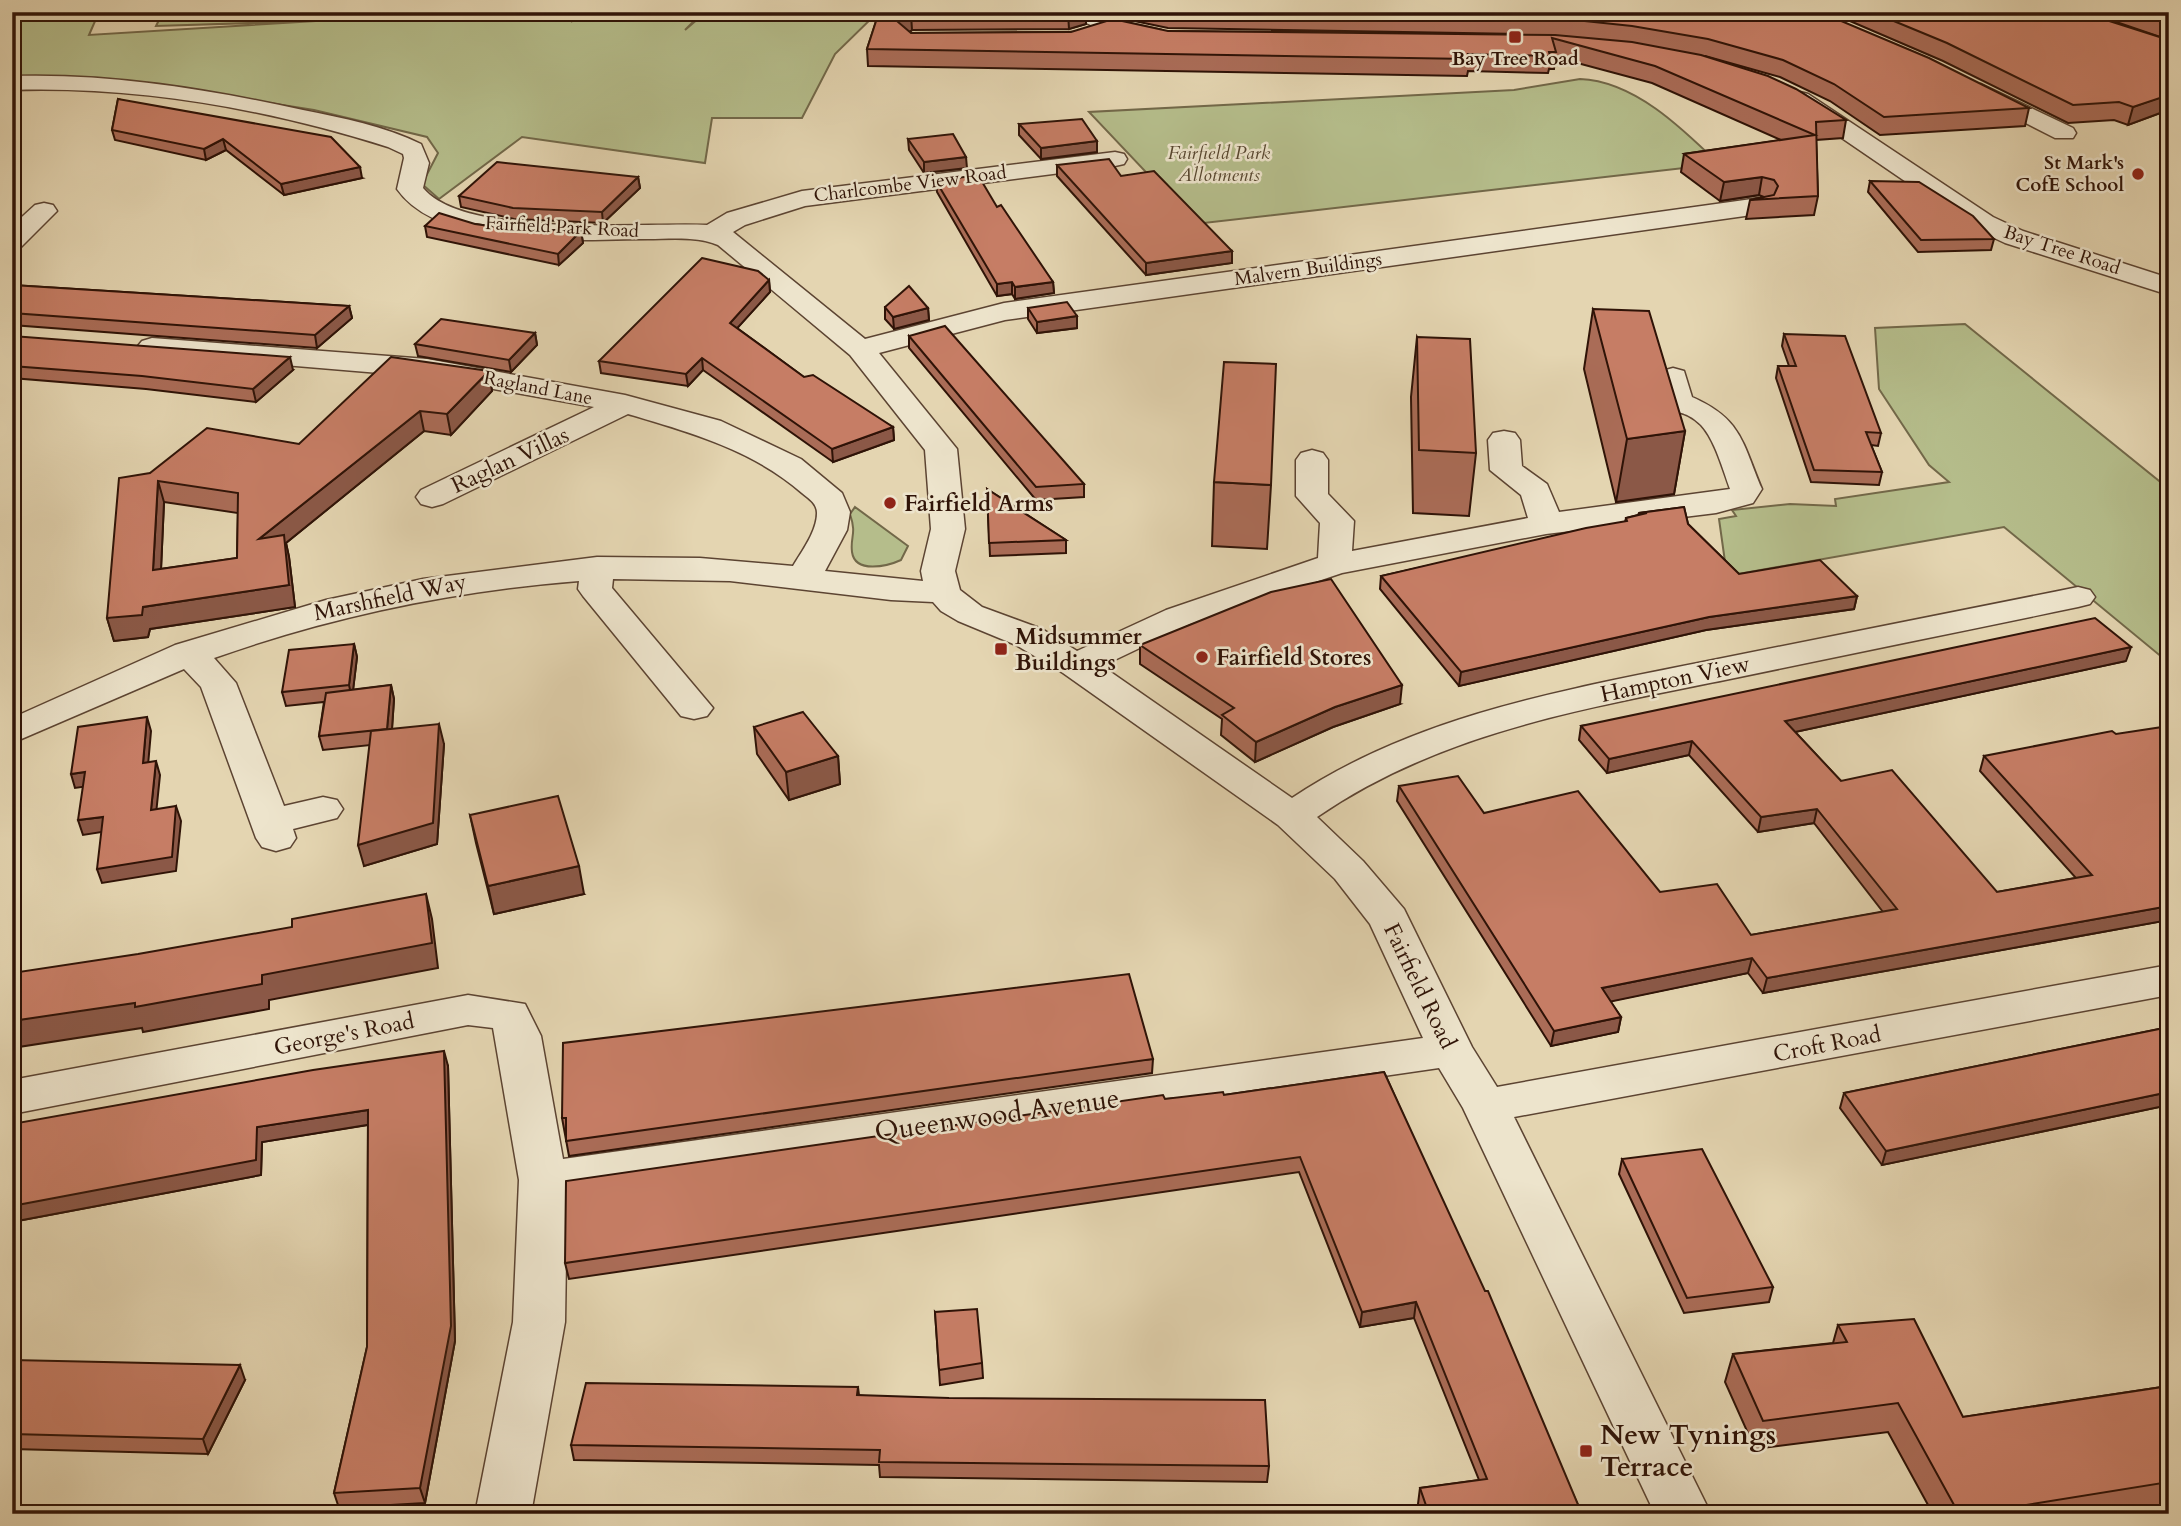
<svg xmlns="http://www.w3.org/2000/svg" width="2181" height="1526" font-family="Cardo,serif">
<rect width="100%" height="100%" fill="#e4d5b1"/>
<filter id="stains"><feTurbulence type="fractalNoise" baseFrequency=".00286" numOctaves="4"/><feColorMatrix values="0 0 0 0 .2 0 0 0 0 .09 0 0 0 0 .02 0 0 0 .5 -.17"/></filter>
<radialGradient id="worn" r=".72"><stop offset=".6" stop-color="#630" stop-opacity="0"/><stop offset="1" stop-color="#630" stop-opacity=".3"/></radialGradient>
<g fill="#b5bd8b" stroke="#726849" stroke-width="2">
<polygon points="12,12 99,12 89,35 316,21 156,26 163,12 362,12 357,19 364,12 579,12 571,22 580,12 703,12 685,30 706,12 878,12 835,54 802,118 712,118 705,163 522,137 439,199 422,184 438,153 427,137 314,110 156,85 12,77"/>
<path d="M1580 79C1634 81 1682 128 1719 164L1195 224 1089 112 1514 90Z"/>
<polygon points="1965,324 2169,489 2169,663 2004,527 1727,576 1719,519 1736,516 1732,510 1790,504 1836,506 1835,499 1949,482 1929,465 1879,389 1875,328"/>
<path d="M855 507 908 546 901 560C888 566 855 574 852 552 850 536 857 535 850 514Z"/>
</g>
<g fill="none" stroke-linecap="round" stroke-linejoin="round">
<g stroke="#5c4432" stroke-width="3">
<g id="street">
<polygon points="1070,12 1099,12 1119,21 1161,30 1164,35 1153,42 1104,31 1073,17"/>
<path d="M12 76C111 73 207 89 303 110 343 118 384 126 421 144L429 163 423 188C465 239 642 222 707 225L727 213 802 191 1115 152 1124 154 1127 159 1124 164 1115 166 805 206 745 225 733 232 865 339 1004 303 1759 198 1768 200 1772 206 1768 212 1759 214 1005 320 879 353 957 449 965 529 955 571 960 590 982 607 1042 629 1077 651 1166 610 1318 558 1320 523 1296 496V460L1301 453 1312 450 1323 453 1328 460V494L1354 521 1352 551 1528 518 1521 495 1490 470 1488 440 1493 433 1504 431 1515 433 1520 440 1522 466 1547 484 1559 512 1730 489C1723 470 1715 440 1701 425 1676 400 1668 428 1658 377L1662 371 1673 368 1684 371 1692 397C1742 419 1742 442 1762 489L1753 503 1716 513 1546 534 1342 573 1190 624 1102 666 1292 798C1416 715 1565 690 1708 661 1831 636 1955 612 2078 587L2090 590 2095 597 2090 604 2078 607C1960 632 1843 655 1725 680 1582 709 1439 733 1317 817L1363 861 1404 909 1472 1047 1497 1087 2169 965V995L1514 1117 1711 1514H1655L1463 1108 1439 1068 567 1194 565 1322 531 1514H475L513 1322 519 1180 493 1028 468 1025 12 1114V1080L468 995 525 1004 541 1036 563 1159 1423 1038 1370 924 1335 879 1278 825 1063 673 1016 645 958 621 941 611 933 602 891 600 730 581 613 579 612 588 713 708 707 716 694 719 681 716 583 596 578 589 579 581C453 591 333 616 214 658L236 683 284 806 323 797 337 800 343 809 337 818 293 829 296 838 290 847 276 851 262 847 256 838 201 687 184 669 12 743V718L175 645 326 600 423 579 597 557 700 558 793 566C802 551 817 531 817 513 817 503 808 498 802 493 753 450 689 432 628 414L443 504 432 507 421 504 416 497 421 490 594 407 427 377 142 353 137 347 142 341 152 338 427 359 625 395 721 421 801 459 842 493 850 512 847 530 825 571 923 581 921 571 931 529 925 450 850 355 718 245C697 236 670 239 648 239 579 239 441 252 397 189L404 158 403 154 388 147C268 109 138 86 12 90Z"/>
<polygon points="1981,84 2073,128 2076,133 2073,138 2055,138 1973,96 1969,91 1973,86"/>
<polygon points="1800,92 1808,94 1993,217 2023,231 2169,278 2169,295 2005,243 1975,229 1792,104 1788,99 1792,94"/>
<polygon points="44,203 53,205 57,211 21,247 12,249 12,226 35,205"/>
</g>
</g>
<use href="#street" fill="#ede4cc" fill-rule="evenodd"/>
</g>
<g fill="#aa6c57" stroke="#2f1307" stroke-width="2" fill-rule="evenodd">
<polygon points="879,12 1086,12 1086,24 1069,29 912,30 910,32 911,33 1168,31 1522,34 1168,28 1120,18 1106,12 1720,12 2029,108 2025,126 1880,135 1830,101 1780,77 1705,56 1846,120 1843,138 1816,140 1818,196 1814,215 1746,219 1750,200 1764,197 1759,195 1720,201 1681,172 1684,154 1781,140 1652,83 1555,57 1554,69 1549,69 1548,73 1468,71 1467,76 868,66 867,49"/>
<polygon points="1829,12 2081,12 2169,40 2169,126 2163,112 2128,125 2114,120 2068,123 1943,61"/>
<polygon points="2087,12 2169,12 2169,40"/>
<polygon points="118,99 362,178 284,195 226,150 206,160 115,140 112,130"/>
<polygon points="1019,124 1097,141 1097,152 1041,159 1019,135"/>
<polygon points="908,139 967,168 924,173 909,150"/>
<polygon points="1057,165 1121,176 1232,251 1232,263 1146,275 1057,176"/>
<polygon points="638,177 640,188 603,223 514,219 461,207 459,196"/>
<polygon points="936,181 997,207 1053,282 1054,293 1015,299 1012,294 997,296 937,192"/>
<polygon points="1870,181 1994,239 1991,250 1918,252 1868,192"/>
<polygon points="475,224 511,229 581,231 583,243 559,265 427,237 425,226"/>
<polygon points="769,280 770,292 737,328 804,377 893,427 894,440 833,462 703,370 688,386 601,373 599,361"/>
<polygon points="12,285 349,306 352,318 317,348 12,325"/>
<polygon points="885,307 928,308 929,320 894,329 885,319"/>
<polygon points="1028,308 1077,316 1077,328 1037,333 1028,319"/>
<polygon points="1593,309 1685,431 1674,494 1616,502 1584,369"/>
<polygon points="535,333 537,345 511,372 418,356 415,344"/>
<polygon points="1784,334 1881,433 1878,446 1871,445 1882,472 1879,485 1811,482 1776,378 1778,366 1789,366 1782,346"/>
<polygon points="12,336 293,370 256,402 146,389 12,378"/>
<polygon points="909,336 1084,484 1084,497 1036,500 909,348"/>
<polygon points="1417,337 1476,453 1469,516 1413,513 1411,397"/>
<path d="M489 371 492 391 451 435 424 431 286 543 289 557 295 607 150 629 148 637 114 641 107 618 150 473 299 444ZM164 502 238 513 237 558 161 569Z"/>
<polygon points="1214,482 1271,485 1267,549 1212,546"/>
<polygon points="987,489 1066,540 1066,553 990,556"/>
<polygon points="1684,507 1688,524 1739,574 1857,596 1854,609 1706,630 1459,686 1380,589 1381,576 1625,522 1626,518 1638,515 1639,513"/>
<polygon points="354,644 357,657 353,690 391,685 394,699 392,729 444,744 437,844 364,866 370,745 323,750 319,736 324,702 286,706 282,692"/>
<polygon points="1140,645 1400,704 1333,727 1255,762 1221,735 1222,719 1140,664"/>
<polygon points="2126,661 1795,732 1841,781 1997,892 2076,878 1980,771 1984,756 2169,920 1763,993 1748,973 1610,1001 1621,1017 1618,1032 1551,1046 1397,801 1399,786 1484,813 1660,892 1751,935 1883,912 1814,823 1758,832 1689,755 1607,773 1579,740 1581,726"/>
<polygon points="754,727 838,756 840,784 789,800 757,754"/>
<polygon points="470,815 584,894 494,914 476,843"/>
<polygon points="2169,1027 2169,1105 1882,1165 1840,1108 1844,1093"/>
<polygon points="1153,1059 1152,1073 569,1156 562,1118"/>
<polygon points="448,1066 455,1341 425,1503 339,1508 334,1493 367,1347 368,1125 262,1142 261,1175 12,1222"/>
<polygon points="1384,1072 1582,1514 1421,1514 1418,1504 1420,1488 1479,1480 1414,1318 1360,1327 1299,1172 569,1279 565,1263 1165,1099 1224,1095"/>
<polygon points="1622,1159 1773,1287 1769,1302 1684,1313 1619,1174"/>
<polygon points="935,1312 982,1363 983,1378 940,1385"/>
<polygon points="1838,1325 1963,1417 2169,1386 2169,1509 2137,1514 1933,1514 1888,1432 1755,1449 1725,1382 1733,1354 1833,1343"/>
<polygon points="12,1360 245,1380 208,1454 12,1449"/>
<polygon points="858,1387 859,1395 1269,1466 1267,1482 880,1477 879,1465 574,1460 571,1445"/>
</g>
<g fill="#8b5847" stroke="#2f1307" stroke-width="2">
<polygon points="1086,12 1086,24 1069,29 1068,13"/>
<polygon points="911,14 912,30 899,39 898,22"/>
<polygon points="2169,94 2163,112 2128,125 2133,107"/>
<polygon points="223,139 226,150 206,160 204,149"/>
<polygon points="1097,141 1097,152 1041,159 1041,148"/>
<polygon points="966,157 967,168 924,173 924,162"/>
<polygon points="360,167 362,178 284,195 281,184"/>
<polygon points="638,177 640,188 603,223 602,212"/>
<polygon points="1762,177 1759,195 1720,201 1724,182"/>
<polygon points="581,231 583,243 559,265 558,254"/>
<polygon points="1232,251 1232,263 1146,275 1146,263"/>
<polygon points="769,280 770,292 731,335 730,323"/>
<polygon points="1012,282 1012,294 997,296 997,284"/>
<polygon points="1053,282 1054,293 1015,299 1015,287"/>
<polygon points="349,306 352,318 317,348 315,335"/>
<polygon points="928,308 929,320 894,329 893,317"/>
<polygon points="1077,316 1077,328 1037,333 1037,322"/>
<polygon points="535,333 537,345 511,372 509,360"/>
<polygon points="290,357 293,370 256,402 253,389"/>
<polygon points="702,358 703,370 688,386 686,374"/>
<polygon points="489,371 492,391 451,435 447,414"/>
<polygon points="420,411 424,431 286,543 289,557 295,607 150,629 148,637 114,641 107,618 143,607 289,585 259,539"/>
<polygon points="893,427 894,440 833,462 832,449"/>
<polygon points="1685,431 1674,494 1616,502 1627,439"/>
<polygon points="158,481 164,502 160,592 153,570"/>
<polygon points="1857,596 1854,609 1706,630 1459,686 1461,672 1709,617"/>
<polygon points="354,644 357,657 352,699 349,685"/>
<polygon points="2131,647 2126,661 1781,735 1785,721"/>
<polygon points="391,685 394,699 391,743 387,729"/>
<polygon points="1402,685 1400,704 1333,727 1255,762 1256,742 1335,707"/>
<polygon points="147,717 151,731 147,777 143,763"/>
<polygon points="439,724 444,744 437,844 364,866 358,845"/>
<polygon points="1692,741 1689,755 1607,773 1609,759"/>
<polygon points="838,756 840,784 789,800 786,772"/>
<polygon points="156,761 160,775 155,824 151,810"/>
<polygon points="85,772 89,786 75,788 71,774"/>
<polygon points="176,806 181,821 176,871 102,883 97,869"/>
<polygon points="1817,809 1814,823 1758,832 1761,817"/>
<polygon points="103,817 108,831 83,835 78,820"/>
<polygon points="579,866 584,894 494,914 488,886"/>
<polygon points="426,894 432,919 438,968 269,1000 269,1009 143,1032 142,1028 12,1048 12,1021 262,975"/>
<polygon points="2169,906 2169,920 1763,993 1767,978"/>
<polygon points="1752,958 1748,973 1599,1004 1602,988"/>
<polygon points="1621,1017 1618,1032 1551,1046 1554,1031"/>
<polygon points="444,1051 448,1066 455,1341 425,1503 420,1488"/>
<polygon points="2169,1092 2169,1105 1882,1165 1886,1151"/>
<polygon points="368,1110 373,1124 262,1142 261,1175 12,1222 12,1206 257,1127"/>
<polygon points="1416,1302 1414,1318 1360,1327 1362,1312"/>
<polygon points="240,1365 245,1380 208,1454 203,1439"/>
</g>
<g fill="#c67d65" stroke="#2f1307" stroke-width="2" fill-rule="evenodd">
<polygon points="879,12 1070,12 911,14 898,22 911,33 1071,32 1113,19 1168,31 1555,35 1632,42 1701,55 1768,76 1796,89 1846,120 1816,122 1818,196 1750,200 1774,195 1778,186 1774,180 1762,177 1724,182 1684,154 1815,135 1655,66 1552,38 1556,52 1549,52 1550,56 1468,54 1469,59 867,49"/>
<polygon points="1204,12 1820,12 1929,58 2029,108 1884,117 1834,84 1783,60 1708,39 1632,26 1556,18"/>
<polygon points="1872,12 2081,12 2169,40 2169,95 2133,107 2119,102 2073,105 1947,43"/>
<polygon points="2142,12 2169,12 2169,21"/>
<polygon points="118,99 331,137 360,167 281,184 223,139 204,149 112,130"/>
<polygon points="1082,119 1097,141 1041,148 1019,124"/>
<polygon points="953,134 966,157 924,162 908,139"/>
<polygon points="1109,159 1121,176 1154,171 1232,251 1146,263 1057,165"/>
<polygon points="497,162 638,177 602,212 513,208 459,196"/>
<polygon points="978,175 997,207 1001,205 1053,282 1015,287 1012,282 997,284 936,181"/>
<polygon points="1870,181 1919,182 1973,216 1994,239 1921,240"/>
<polygon points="439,213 475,224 511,229 581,231 558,254 425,226"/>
<polygon points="702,258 758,271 769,280 730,323 804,377 813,375 893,427 832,449 702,358 686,374 599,361"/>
<polygon points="12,285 349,306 315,335 12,313"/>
<polygon points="909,286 928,308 893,317 885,307"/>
<polygon points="1067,302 1077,316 1037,322 1028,308"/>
<polygon points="1593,309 1649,311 1685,431 1627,439"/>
<polygon points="441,319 535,333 509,360 415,344"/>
<polygon points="945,326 1084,484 1036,487 909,336"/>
<polygon points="1784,334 1845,336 1881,433 1866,432 1882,472 1814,470 1778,366 1796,366"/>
<polygon points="12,336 290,357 253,389 142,376 12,366"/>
<polygon points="1417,337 1470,339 1476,453 1419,450"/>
<path d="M391 357 489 371 447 414 420 411 259 539 284 535 289 585 143 607 142 615 107 618 119 478 150 473 207 428 299 444ZM158 481 238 493 237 558 153 570Z"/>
<polygon points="1224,362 1276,364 1271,485 1214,482"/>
<polygon points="987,489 1066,540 989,543"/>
<polygon points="1684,507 1688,524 1739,574 1820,560 1857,596 1709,617 1461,672 1381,576 1586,528 1627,521 1626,518 1647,513 1639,513"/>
<polygon points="1331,579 1402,685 1335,707 1256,742 1222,715 1234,708 1140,645 1271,592"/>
<polygon points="2095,618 2131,647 1785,721 1841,781 1892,770 1997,892 2092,875 1984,756 2112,731 2116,734 2169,726 2169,906 1767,978 1752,958 1602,988 1621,1017 1554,1031 1399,786 1458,776 1484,813 1578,791 1660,892 1717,884 1751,935 1897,909 1817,809 1761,817 1692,741 1609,759 1581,726"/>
<polygon points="354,644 349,685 282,692 289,650"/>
<polygon points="391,685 387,729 319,736 326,693"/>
<polygon points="803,712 838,756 786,772 754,727"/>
<polygon points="147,717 143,763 156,761 151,810 176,806 172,857 97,869 103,817 78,820 85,772 71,774 78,727"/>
<polygon points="439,724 433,823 358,845 371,731"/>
<polygon points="558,796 579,866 488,886 470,815"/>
<polygon points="426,894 432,943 262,975 262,984 135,1007 135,1003 12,1021 12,973 138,954 292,927 292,919"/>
<polygon points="1129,974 1153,1059 566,1141 566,1118 562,1118 563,1043"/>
<polygon points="2169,1027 2169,1092 1886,1151 1844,1093"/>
<polygon points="444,1051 451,1326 420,1488 334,1493 367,1347 368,1110 257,1127 256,1160 12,1206 12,1124 313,1070"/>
<polygon points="1384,1072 1485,1291 1488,1291 1582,1514 1429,1514 1420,1488 1487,1479 1416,1302 1362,1312 1300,1157 565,1263 566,1181 1163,1095 1165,1099 1223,1092 1224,1095"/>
<polygon points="1702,1149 1773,1287 1687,1298 1622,1159"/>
<polygon points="977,1309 982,1363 939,1370 935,1312"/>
<polygon points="1914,1319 1963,1417 2169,1386 2169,1482 1970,1514 1959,1514 1898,1403 1763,1421 1733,1354 1847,1342 1838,1325"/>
<polygon points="12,1360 240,1365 203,1439 12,1434"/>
<polygon points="586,1383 858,1387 857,1395 949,1398 1265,1400 1269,1466 879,1462 880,1450 571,1445"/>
</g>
<g fill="#8f2418" stroke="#ede4cc" stroke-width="2.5">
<rect x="1508" y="30" width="14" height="14" rx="3.5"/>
<circle cx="2138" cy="174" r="7"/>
<circle cx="890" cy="503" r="7"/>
<rect x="994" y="642" width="14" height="14" rx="3.5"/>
<circle cx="1202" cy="657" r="7"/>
<rect x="1579" y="1444" width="14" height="14" rx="3.5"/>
</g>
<g text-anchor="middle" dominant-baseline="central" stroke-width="5" stroke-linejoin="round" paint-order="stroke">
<g font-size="19" font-weight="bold" fill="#2f1307" stroke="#ede4cc">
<text x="1515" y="59">Bay Tree Road</text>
<text x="2124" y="163" text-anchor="end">St Mark's<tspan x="2124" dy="22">CofE School</tspan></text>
</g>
<g font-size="19" font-style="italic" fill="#57462f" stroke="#ede4cc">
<text x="1219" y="153">Fairfield Park<tspan x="1219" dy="22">Allotments</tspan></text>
</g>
<g font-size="19" fill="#2f1307" stroke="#ede4cc">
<text transform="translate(910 184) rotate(-7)">Charlcombe View Road</text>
<text transform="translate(562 227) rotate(3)">Fairfield Park Road</text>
<text transform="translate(2062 250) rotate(18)">Bay Tree Road</text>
<text transform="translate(1308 269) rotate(-8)">Malvern Buildings</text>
<text transform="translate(538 388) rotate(11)">Ragland Lane</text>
</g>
<g font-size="23" fill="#2f1307" stroke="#ede4cc">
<text transform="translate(510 460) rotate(-25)">Raglan Villas</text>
<text transform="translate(390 597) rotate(-12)">Marshfield Way</text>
<text transform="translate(1675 679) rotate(-12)">Hampton View</text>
<text transform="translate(1420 986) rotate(64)">Fairfield Road</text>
<text transform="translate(344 1034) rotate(-11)">George's Road</text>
<text transform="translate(1827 1044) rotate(-11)">Croft Road</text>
</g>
<g font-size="23" font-weight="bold" fill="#2f1307" stroke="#ede4cc" text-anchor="start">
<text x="904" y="503">Fairfield Arms</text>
<text x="1015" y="636">Midsummer<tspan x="1015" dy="26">Buildings</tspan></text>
<text x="1216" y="657">Fairfield Stores</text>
</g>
<g font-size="28" fill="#2f1307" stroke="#ede4cc">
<text transform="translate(997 1115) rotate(-8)">Queenwood Avenue</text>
</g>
<g font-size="28" font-weight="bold" fill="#2f1307" stroke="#ede4cc" text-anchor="start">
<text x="1600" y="1435">New Tynings<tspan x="1600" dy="32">Terrace</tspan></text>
</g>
</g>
<rect width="2181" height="1526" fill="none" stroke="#e4d5b1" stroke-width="42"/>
<rect x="14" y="14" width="2153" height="1498" fill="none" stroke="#2f1307" stroke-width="3.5"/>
<rect x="21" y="21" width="2139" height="1484" fill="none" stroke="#2f1307" stroke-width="2"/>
<rect width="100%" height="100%" filter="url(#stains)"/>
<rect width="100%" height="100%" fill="url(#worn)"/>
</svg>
